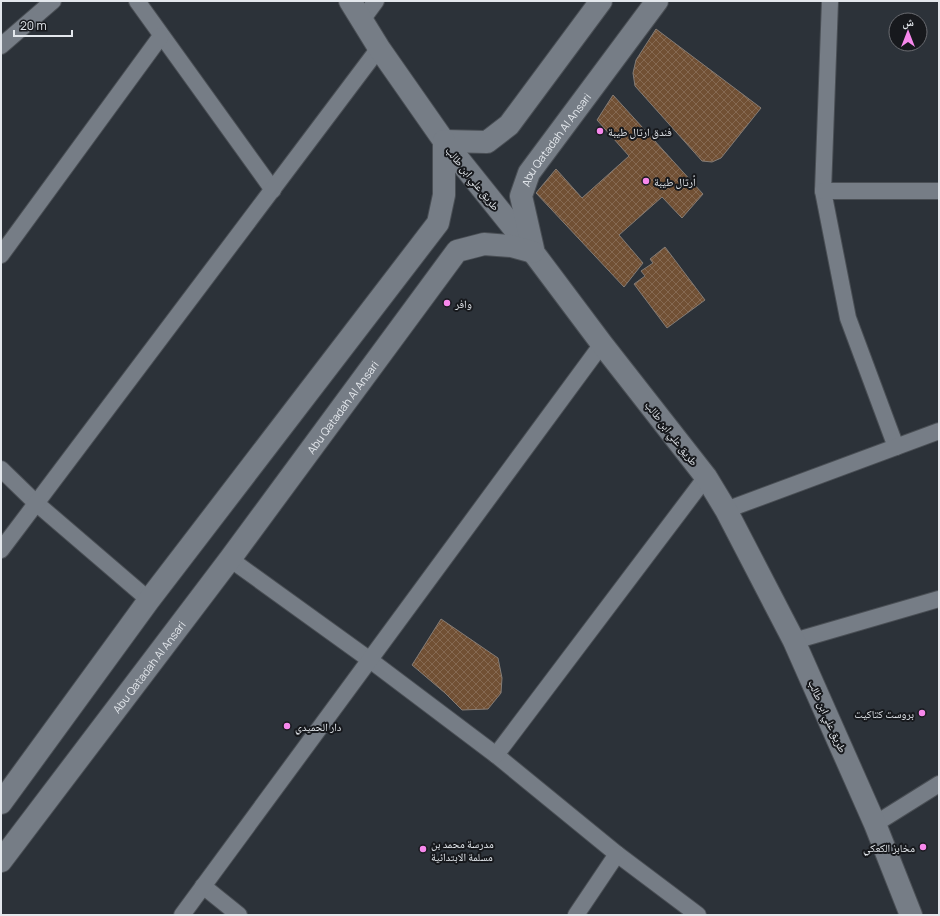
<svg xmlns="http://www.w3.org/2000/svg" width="940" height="916" font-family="Manrope,'Noto Naskh Arabic',sans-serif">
<defs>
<pattern id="building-cross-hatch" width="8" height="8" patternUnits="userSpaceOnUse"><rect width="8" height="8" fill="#715034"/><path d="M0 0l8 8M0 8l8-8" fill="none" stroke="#856952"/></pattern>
</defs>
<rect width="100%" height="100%" fill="#2c3239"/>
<g fill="url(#building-cross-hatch)" stroke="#857c75">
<polygon points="656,29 761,108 721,158 712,162 702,161 635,86 633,73 636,60"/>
<polygon points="613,95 703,194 682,218 662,197 619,235 643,263 624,287 536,193 556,169 582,198 629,156 597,120"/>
<polygon points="665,247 705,300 667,328 634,284 645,276 641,271 653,263 650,259"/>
<polygon points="441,619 498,658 502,678 501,693 488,709 462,710 445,693 412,665"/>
</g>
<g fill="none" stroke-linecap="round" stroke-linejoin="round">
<g stroke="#4a4f55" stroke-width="18">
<g id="minor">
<polyline points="137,1 273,190"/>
<polyline points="830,1 823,191 848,318 896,447"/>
<polyline points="362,20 376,1"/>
<polyline points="1,46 53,1"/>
<polyline points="823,191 939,191"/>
<polyline points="1,255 161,36"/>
<polyline points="1,469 36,503 149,600"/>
<polyline points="726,510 939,431"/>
<polyline points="1,550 379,48"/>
<polyline points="230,559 370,660 496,755 617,854 698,915"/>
<polyline points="794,641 939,599"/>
<polyline points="496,755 706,477"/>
<polyline points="875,824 939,784"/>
<polyline points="203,886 239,915"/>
<polyline points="182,915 602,344"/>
<polyline points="576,915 617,854"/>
</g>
</g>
<g stroke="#4a4f55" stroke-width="24">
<g id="secondary">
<polyline points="350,1 379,48 444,141 533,252 602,344 706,477 726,510 794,641 875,824 911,915"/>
<polyline points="444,141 487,142 509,125 601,1"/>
<path id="s1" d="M533 249 521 196 529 173 657 1"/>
<polyline points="1,803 149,600 438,223 444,195 444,141"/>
<path id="s2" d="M1 861 230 559 457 251 484 244 511 246 533 252"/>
</g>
</g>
<use href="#minor" stroke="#767d86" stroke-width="16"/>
<use href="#secondary" stroke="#767d86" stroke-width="22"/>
</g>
<g fill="#f788ec" stroke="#17191d" stroke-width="1.5">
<circle cx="600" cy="131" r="4"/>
<circle cx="646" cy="181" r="4"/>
<circle cx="447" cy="303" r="4"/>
<circle cx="922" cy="713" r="4"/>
<circle cx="287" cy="726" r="4"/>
<circle cx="923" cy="847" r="4"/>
<circle cx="423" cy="849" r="4"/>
</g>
<g text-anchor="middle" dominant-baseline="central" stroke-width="4" stroke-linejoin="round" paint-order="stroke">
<g font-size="11" fill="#e3e7ec" stroke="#17191d" text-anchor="start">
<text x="608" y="131">فندق ارتال طيبة</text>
<text x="654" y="181">أرتال طيبة</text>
<text x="455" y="303">وافر</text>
<text x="914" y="713" text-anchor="end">بروست كتاكيت</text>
<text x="295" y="726">دار الحميدي</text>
<text x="431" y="843">مدرسة محمد بن<tspan x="431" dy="13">مسلمة الابتدائية</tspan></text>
<text x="915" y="847" text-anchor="end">مخابز الكعكي</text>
</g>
<g font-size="11" fill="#e3e7ec" stroke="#17191d">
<text stroke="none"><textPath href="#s1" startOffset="121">Abu Qatadah Al Ansari</textPath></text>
<text transform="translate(473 178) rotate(51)">طريق علي ابن طالب</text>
<text stroke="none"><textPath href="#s2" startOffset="568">Abu Qatadah Al Ansari</textPath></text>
<text transform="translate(672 433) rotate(52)">طريق علي ابن طالب</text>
<text stroke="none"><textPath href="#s2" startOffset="244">Abu Qatadah Al Ansari</textPath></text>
<text transform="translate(828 716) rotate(66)">طريق علي ابن طالب</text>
</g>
</g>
<rect width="940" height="916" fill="none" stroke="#e3e7ec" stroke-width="4"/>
<g transform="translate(908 32)"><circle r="19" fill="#17191d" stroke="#696b70"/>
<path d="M0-3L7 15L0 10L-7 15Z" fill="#f788ec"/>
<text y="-6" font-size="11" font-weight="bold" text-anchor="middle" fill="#e3e7ec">ش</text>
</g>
<path d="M14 30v6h58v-6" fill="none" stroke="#e3e7ec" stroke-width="2"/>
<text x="20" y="30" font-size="12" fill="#e3e7ec" stroke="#17191d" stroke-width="3" paint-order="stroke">20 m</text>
</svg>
